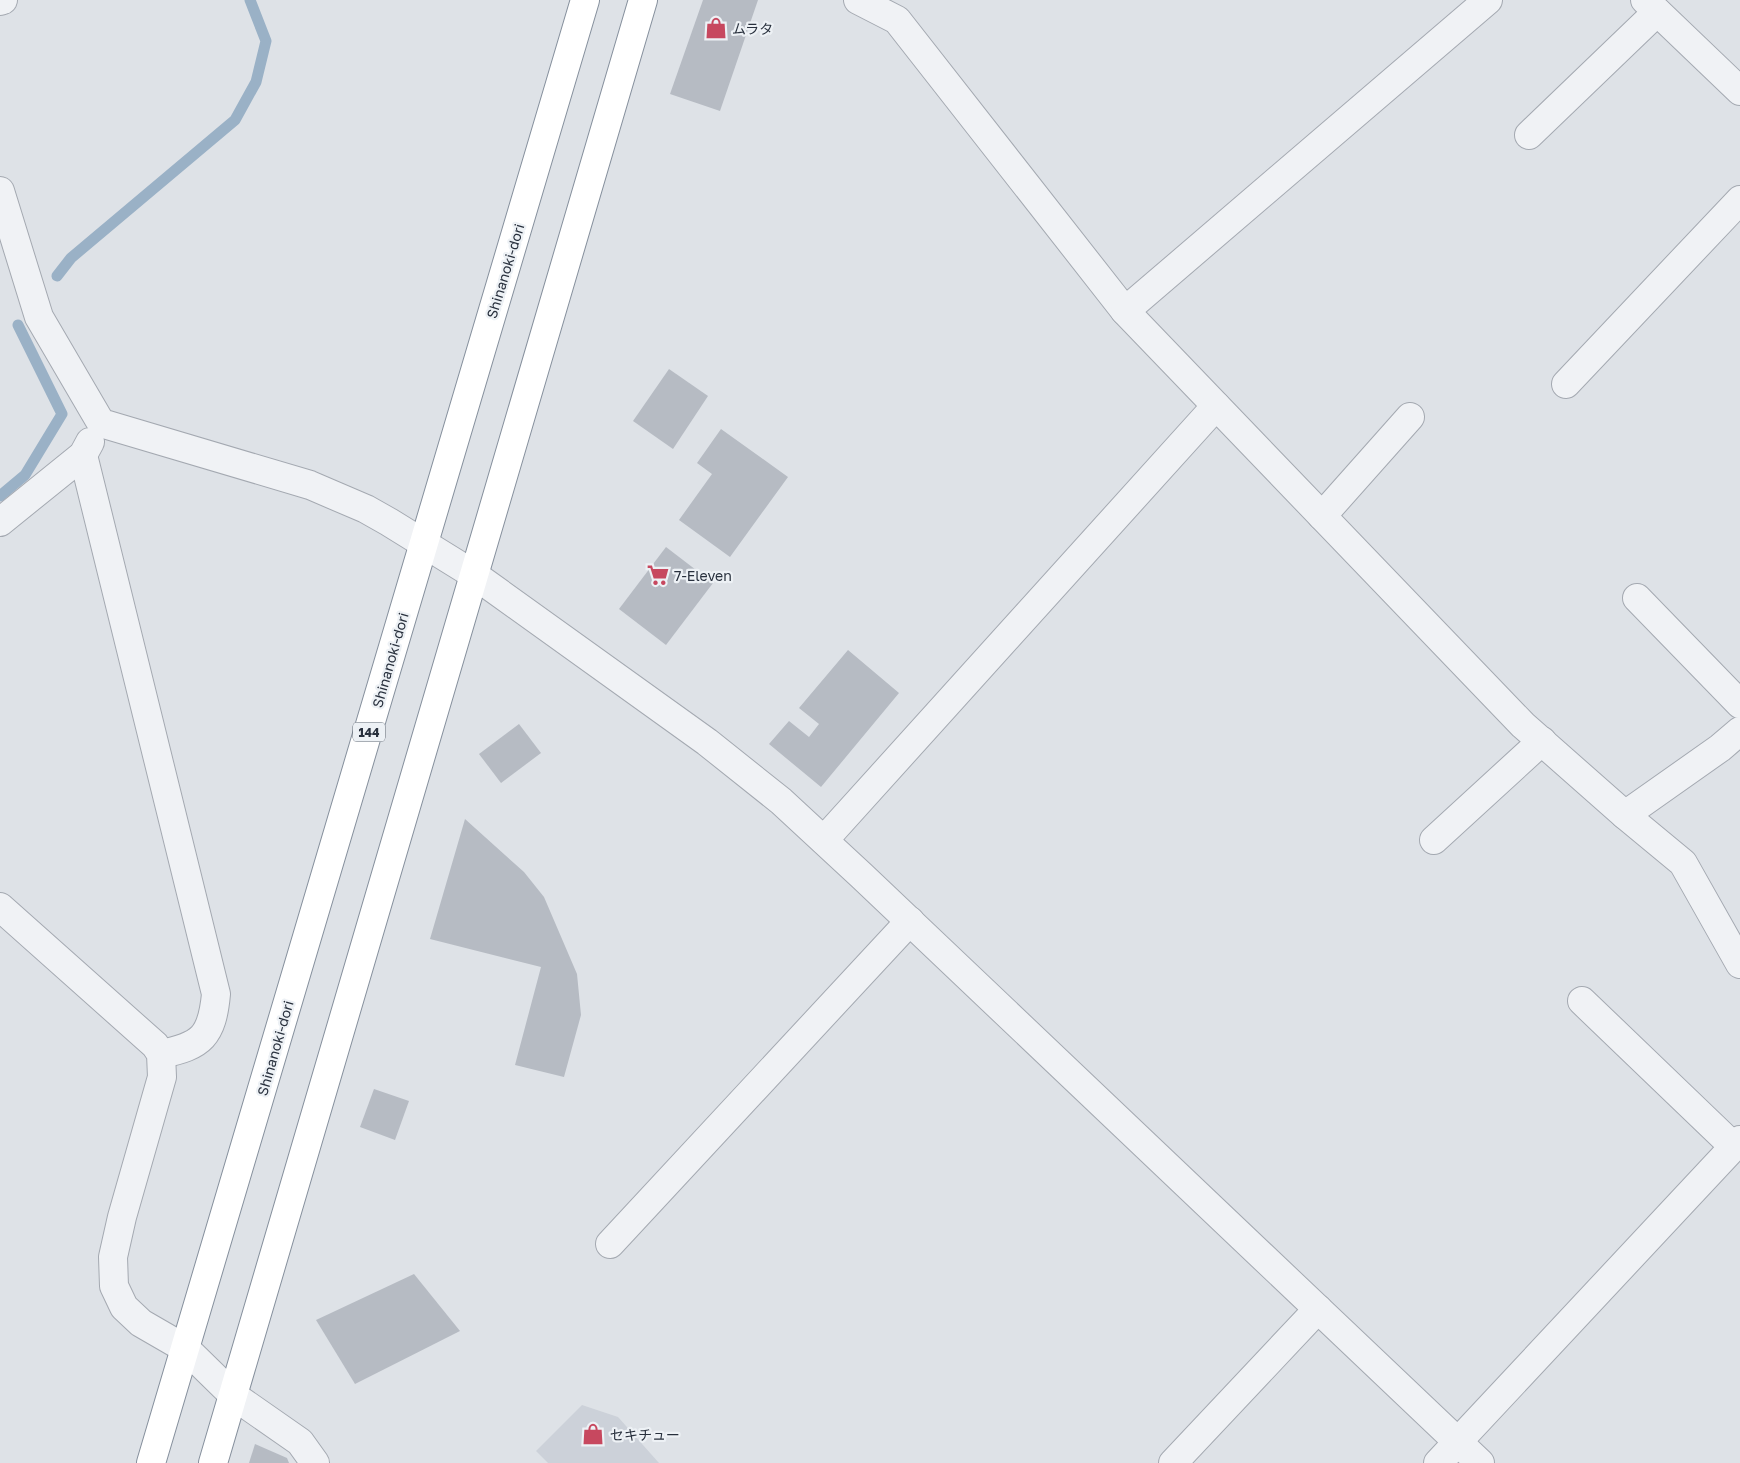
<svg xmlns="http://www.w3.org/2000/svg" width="1740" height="1463" font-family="'Golos Text','Noto Sans JP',sans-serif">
<rect width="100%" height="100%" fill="#dee2e7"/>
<polygon fill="#ccd1d9" points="582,1405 618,1417 659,1463 548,1463 536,1451"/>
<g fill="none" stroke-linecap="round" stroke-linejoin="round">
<g stroke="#9ab1c6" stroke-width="11">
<polyline points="57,276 71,258 235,120 256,82 266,41 250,0"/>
<polyline points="0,496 25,475 62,414 18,325"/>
</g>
</g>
<g fill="#b6bbc3">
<polygon points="703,0 758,0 720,111 670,94"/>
<polygon points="669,369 708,396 673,449 633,421"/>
<polygon points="721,429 788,477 730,557 679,520 712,474 697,463"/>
<polygon points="666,547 713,583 666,645 619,609"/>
<polygon points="848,650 899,693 821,787 769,744 789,721 809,737 819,724 799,708"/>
<polygon points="519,724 541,753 501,783 479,754"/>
<polygon points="465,819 524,872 544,897 577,974 581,1015 564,1077 515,1065 541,967 430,939"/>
<polygon points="374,1089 409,1101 395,1140 360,1127"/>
<polygon points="414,1274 460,1331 355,1384 316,1320"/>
<polygon points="255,1444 287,1458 289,1463 249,1463"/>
</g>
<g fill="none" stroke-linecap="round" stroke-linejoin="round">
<g stroke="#a4a9b1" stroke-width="30">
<g id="minor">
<polyline points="858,0 897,20 1125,311 1523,725 1625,815 1720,748 1740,731"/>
<polyline points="1645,0 1740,91"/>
<polyline points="0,1 3,0"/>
<polyline points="1529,135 1657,12"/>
<polyline points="0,191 39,317 101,423 310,485 366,509 389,522 473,574 707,742 781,801 862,876 1480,1463"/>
<polyline points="1125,311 1488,0"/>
<polyline points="1566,384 1740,200"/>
<path d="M83 455 216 994C212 1036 202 1046 161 1054"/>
<polyline points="1322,516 1410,417"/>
<polyline points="0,522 83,455 90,442"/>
<polyline points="1637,598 1740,704"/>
<polyline points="1625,815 1683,863 1740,964"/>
<polyline points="824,840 1216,406"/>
<polyline points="1434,840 1542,741"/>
<polyline points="0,907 155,1045 161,1054 162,1077 122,1217 113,1257 114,1286 124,1307 141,1323 186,1349 234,1396 300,1442 315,1463"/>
<polyline points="1582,1001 1734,1147"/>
<polyline points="610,1244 910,921"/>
<polyline points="1173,1463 1318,1309"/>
<polyline points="1438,1463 1740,1140"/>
</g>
</g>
<g stroke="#86909d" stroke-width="30">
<g id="highway">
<polyline points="151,1463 585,0"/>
<polyline points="213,1463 643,0"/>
</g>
</g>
<use href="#minor" stroke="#f0f2f5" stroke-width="28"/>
<use href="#highway" stroke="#fff" stroke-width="28"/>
</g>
<defs>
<g id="shop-bare" transform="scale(1.725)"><path d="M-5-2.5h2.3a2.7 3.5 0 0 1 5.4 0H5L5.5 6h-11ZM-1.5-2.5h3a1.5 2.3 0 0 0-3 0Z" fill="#c7485f" stroke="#edf1f5" stroke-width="2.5" paint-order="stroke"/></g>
<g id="supermarket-bare" transform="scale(1.725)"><path d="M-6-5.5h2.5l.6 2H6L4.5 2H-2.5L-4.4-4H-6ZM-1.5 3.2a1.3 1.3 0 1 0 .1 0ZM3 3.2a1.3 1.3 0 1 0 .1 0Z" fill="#c7485f" stroke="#edf1f5" stroke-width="2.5" paint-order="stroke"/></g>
</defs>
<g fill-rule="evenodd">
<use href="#shop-bare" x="716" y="28"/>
<use href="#supermarket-bare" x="658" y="575"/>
<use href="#shop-bare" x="593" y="1434"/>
</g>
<g text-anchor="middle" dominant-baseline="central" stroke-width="4.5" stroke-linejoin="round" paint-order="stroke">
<rect fill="#edf1f5" stroke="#636a74" stroke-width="1" x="353" y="722.5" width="32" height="19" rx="4"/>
<g font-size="12" font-weight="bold" fill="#28303d">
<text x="369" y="732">144</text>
</g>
<g font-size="14" fill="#28303d" stroke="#edf1f5" text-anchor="start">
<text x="732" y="28">ムラタ</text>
<text x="674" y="575">7-Eleven</text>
<text x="610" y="1434">セキチュー</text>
</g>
<g font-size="14" fill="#28303d" stroke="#edf1f5">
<text transform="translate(505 271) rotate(-73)">Shinanoki-dori</text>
<text transform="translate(390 660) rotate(-74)">Shinanoki-dori</text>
<text transform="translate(275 1048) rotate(-74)">Shinanoki-dori</text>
</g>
</g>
</svg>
